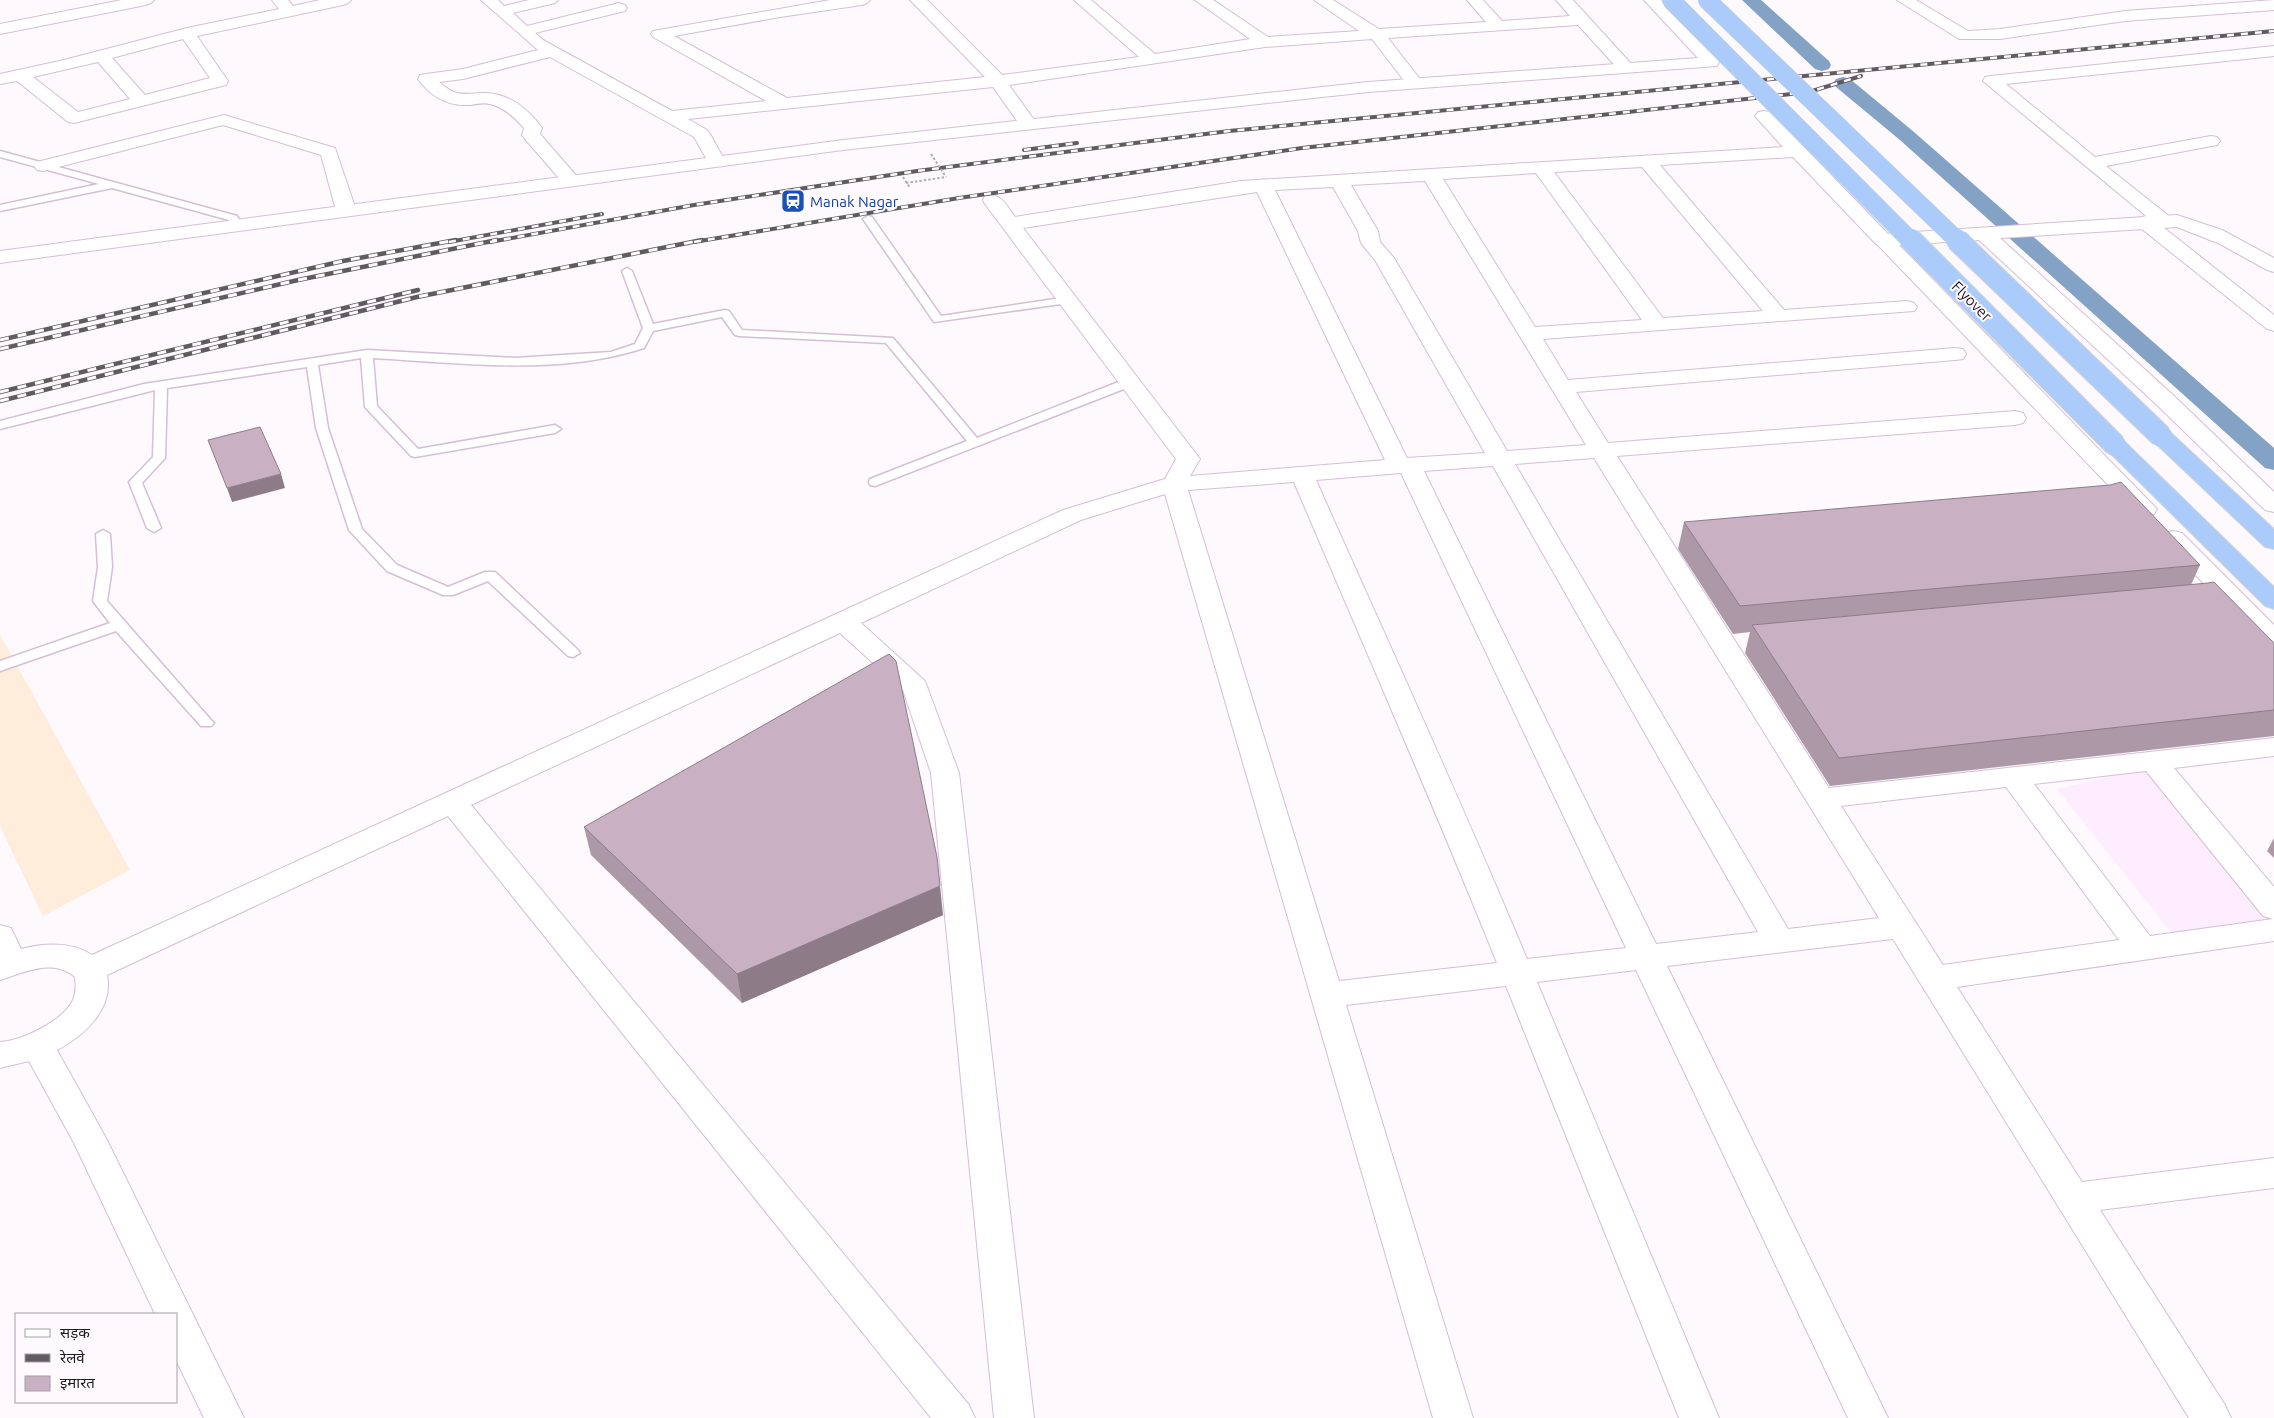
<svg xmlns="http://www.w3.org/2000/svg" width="2274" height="1418" font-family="Ubuntu,'Noto Sans Devanagari',sans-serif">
<rect width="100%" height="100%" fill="#fdf9fd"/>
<polygon fill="#feeddb" points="0,635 130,870 43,916 0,826"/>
<polygon fill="#feedfe" points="2148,767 2271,922 2171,932 2057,789"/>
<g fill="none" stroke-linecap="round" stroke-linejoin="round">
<g fill="#83a2c5" fill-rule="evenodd">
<polygon points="1742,0 1761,0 1829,61 1831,65 1829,69 1822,71 1815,69"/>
<polygon points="1843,77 1850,79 1914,132 2274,448 2274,470 2265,468 1900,140 1836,87 1833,83 1836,79"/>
</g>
<g stroke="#d4bfd5" stroke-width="3">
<g id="service">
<polygon points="0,151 237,216 243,225 242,227 234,227 229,220 112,188 0,211 0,205 99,184 0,157"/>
<polygon points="868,216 872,217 941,316 1068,297 1074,300 1068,303 934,322 863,219"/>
<path d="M627 268 632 271 653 324 725 310 729 311 742 330 893 338 977 438 1126 379 1130 378 1136 382 1134 385 875 486 870 485 869 482 870 479 967 441 886 343 739 336 735 335 722 317 653 331 644 348C559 376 461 363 373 358L377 406 418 449 555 425 561 429 555 433 415 457 411 456 365 407 361 358 318 365 328 428 362 529 397 565 448 587 485 572H495L578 650 580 653 573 657 568 656 488 581 453 595H443L387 571 349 530 316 428 307 367 167 388 165 458 142 483 161 528 154 532 147 528 129 482 153 457 155 390 0 429V421L144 384 367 350 515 358 611 352 635 344 643 328 622 271Z"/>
<polygon points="103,530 110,534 112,567 107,601 211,720 214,723 211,726 201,726 116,631 0,671 0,661 110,623 93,601 98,567 96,534"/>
</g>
</g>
<g stroke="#d4bfd5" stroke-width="2">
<g id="minor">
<polygon points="122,0 154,0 151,3 146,5 0,34 0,24"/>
<path d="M272 0H288L293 6 320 0H351L348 3 343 5 197 36 228 81 226 85 74 123 68 122 17 81 0 84V74L64 60 187 28 279 9ZM183 39 210 78 145 95 112 58ZM98 62 130 99 78 112 33 77Z"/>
<path d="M481 0H498L504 6 529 0H558L555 3 513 13 527 26 619 3 625 5 627 8 625 11 535 33 543 40 672 111 766 101 653 37 651 34 653 31 830 0H870L867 3 862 5 780 17 674 36 787 98 985 77 910 0H927L1002 75 1139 57 1074 0H1091L1155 54 1250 39 1195 0H1213L1268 37 1359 31 1314 0H1333L1379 29 1486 22 1467 0H1483L1502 21 1570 16 1556 0H1573L1635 68 1633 72H1621L1578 25 1388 38 1423 83 1421 87H1409L1372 39 1265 47 1009 85 1037 124 1034 128H1022L993 87 688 119 707 130 710 134 725 161 722 165 716 166 710 165 694 137 550 57 463 79 439 82C456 97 462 94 483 93 507 92 529 109 542 128L540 134 580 180 578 184 571 186 564 184 525 139 522 135 524 128C515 118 504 107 490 104 482 102 475 105 467 105 447 106 429 95 418 79L420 75 426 74 463 69 538 50Z"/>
<polygon points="1897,0 1916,0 1968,31 2000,29 2125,11 2274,0 2274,10 2125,21 2000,39 1959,39"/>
<polygon points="2274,46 2274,56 2006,84 2095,157 2211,136 2217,137 2220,141 2217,145 2106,166 2170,217 2173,221 2170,225 2163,227 2274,315 2274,331 2267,329 2138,226 2135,222 2138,218 2146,216 1983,81 1985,77 1991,76"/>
<path d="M1764 111 1770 112 1890 236 1893 240 1890 244 1883 246 1876 244 1793 157 1660 165 1784 310 1907 301 1914 303 1917 307 1914 311 1543 339 1568 380 1955 348 1963 349 1966 354 1963 359 1955 360 1576 392 1608 443 2015 411 2023 413 2026 418 2023 423 2015 425 1617 456 1829 788 2274 738V756L2174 768 2274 887V941L1957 987 2082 1182 2274 1158V1188L2100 1210 2225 1405 2231 1418H2189L1893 939 1667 966 1888 1418H1848L1636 970 1537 982 1719 1418H1679L1506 986 1346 1005 1473 1418H1433L1165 494 1081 520 861 623 925 681 959 773 1034 1418H994L931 773 903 690 840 633 471 805 969 1405 975 1418H931L448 816 107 975C114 1009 84 1036 57 1050L106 1138 244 1418H204L176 1360V1314H155L74 1143 29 1061 0 1068V1042C22 1041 63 1021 73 1000 76 993 76 985 75 977 53 958 25 972 0 980V925L11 928 21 949C45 943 71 941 92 955L1063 510 1165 479 1176 459 985 204 983 200 985 196C1001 192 1007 206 1015 217L1241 181 1783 147 1755 116 1758 112ZM1642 167 1763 311 1663 318 1554 172ZM1536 173 1642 320 1535 327 1443 179ZM1425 181 1586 445 1507 451 1394 258 1380 242 1378 231 1351 185ZM1333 187 1358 231 1361 243 1375 260 1485 453 1407 458 1275 190ZM1257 192 1385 460 1190 476 1200 459 1023 228ZM1594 458 1879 918 1788 929 1515 464ZM1493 466 1758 932 1656 944 1424 471ZM1401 473 1626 948 1527 959C1460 798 1387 640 1316 480ZM1294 482C1362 642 1432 801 1497 963L1339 981 1188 490ZM2146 771 2263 916 2273 919 2150 936 2034 784ZM2006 787 2119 940 1943 965 1841 806Z"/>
<polygon points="224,115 335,148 356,210 353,214 346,216 339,214 336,210 321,155 223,125 43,171 37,170 34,166 37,162"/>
</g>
</g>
<g stroke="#d4bfd5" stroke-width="2">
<g id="tertiary">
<polygon points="1644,0 1661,0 1717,58 1719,62 1717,66 1368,92 843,150 0,263 0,251 843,140 1368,82 1698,58"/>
<polygon points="2177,215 2222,230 2274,258 2274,272 2267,270 2220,244 2177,227 2000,238 2173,395 2274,492 2274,512 2265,510 2157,405 1979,240 1899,245 2157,509 2154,514 2145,516 2136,514 1873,240 1876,236 1883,234"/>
<polygon points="2173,531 2182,533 2274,625 2274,648 2265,646 2164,543 2161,538 2164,533"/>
</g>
</g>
<g stroke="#d7d6d7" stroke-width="2">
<g id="trunk">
<polygon points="2161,429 2169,431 2274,529 2274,549 2265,547 2153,441 2150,436 2153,431"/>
<polygon points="2115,438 2123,440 2274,587 2274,609 2265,606 2107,450 2103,445 2107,440"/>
</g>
</g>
<g stroke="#b3aeb3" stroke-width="2" stroke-dasharray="2.5 2" stroke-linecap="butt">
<polyline points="903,177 910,188"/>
<polyline points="906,183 946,177"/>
</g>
<use href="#service" fill="#fff" fill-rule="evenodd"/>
<use href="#minor" fill="#fff" fill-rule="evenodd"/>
<use href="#tertiary" fill="#fff" fill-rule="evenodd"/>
<use href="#trunk" fill="#abcbfa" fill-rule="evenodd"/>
<g stroke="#615b61" stroke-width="4">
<g id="rail-far1">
<polyline points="1024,150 1077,143"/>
<polyline points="449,242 602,214"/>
<polyline points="490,242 694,205 917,171 1229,131 2274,31"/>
<polyline points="694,242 959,198 1302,148 1809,92 1861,76"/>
</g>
</g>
<g stroke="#615b61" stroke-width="4.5">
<g id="rail">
<polyline points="0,340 343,261 456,240"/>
<polyline points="0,349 298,280 497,240"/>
<polyline points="0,392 418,290"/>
<polyline points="0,401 417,297 702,240"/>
</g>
</g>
<use href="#rail-far1" stroke="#fdf9fd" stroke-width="2.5" stroke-dasharray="7" stroke-linecap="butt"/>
<use href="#rail" stroke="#fdf9fd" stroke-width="3" stroke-dasharray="9" stroke-linecap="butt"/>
<g stroke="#d7d6d7" stroke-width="19" stroke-linecap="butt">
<g id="trunk-bridge-far1">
<polyline points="1671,0 1912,242"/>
<polyline points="1707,0 1959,242"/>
</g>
</g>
<g stroke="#d7d6d7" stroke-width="24" stroke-linecap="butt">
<g id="trunk-bridge">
<polyline points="1911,240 2115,445"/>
<polyline points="1957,240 2161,436"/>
</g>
</g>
<polyline stroke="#b3aeb3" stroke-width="2" stroke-dasharray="2.5 2" stroke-linecap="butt" points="931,154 946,177"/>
<use href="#trunk-bridge-far1" stroke="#abcbfa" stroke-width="18"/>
<use href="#trunk-bridge" stroke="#abcbfa" stroke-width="22"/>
</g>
<g fill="#ad98a8">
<polygon points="1684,522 2200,565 2191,585 2274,643 2274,736 1830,786 1745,653 1750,632 1733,634 1678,549"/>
<polygon points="584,827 943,915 742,1003 591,855"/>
<polygon points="2274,838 2274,858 2267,851"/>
</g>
<g fill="#8d7c88">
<polygon points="281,474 285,488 232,502 227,488"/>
<polygon points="940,886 943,915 742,1003 737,974"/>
</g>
<g fill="#c9b1c3" stroke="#8d7c88">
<polygon points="260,427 281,474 227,488 208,440"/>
<polygon points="2121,482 2200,565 1740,606 1684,522 2110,485"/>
<polygon points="2214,582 2274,643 2274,710 1839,758 1752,625 2208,583"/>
<polygon points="889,654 896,661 937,857 940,886 737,974 584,827"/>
</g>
<defs>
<g id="station-square" transform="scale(1.25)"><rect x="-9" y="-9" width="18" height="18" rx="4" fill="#1a4fb4" stroke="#fdf9fd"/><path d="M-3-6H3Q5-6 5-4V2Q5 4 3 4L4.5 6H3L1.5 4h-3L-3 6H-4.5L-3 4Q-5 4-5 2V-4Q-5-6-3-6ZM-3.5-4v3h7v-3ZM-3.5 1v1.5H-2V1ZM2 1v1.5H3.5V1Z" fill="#fff"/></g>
</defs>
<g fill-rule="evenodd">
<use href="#station-square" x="793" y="201"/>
</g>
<g text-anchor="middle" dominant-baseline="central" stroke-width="4" stroke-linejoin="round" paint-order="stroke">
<g font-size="15" fill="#164399" stroke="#fdf9fd" text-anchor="start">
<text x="810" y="201">Manak Nagar</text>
</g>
<g font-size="15" fill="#221a22" stroke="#fdf9fd">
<text transform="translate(1972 301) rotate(45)">Flyover</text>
</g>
</g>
<rect x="15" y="1313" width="162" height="90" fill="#fdf9fd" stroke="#a5a0a5"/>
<rect x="25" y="1329" width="25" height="8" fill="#ffffff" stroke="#a5a0a5"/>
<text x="60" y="1338" font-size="15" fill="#221a22">सड़क</text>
<rect x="25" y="1354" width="25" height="8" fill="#615b61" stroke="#a5a0a5"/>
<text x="60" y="1363" font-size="15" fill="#221a22">रेलवे</text>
<rect x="25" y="1376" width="25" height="15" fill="#c9b1c3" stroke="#a5a0a5"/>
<text x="60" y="1388" font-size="15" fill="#221a22">इमारत</text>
</svg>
